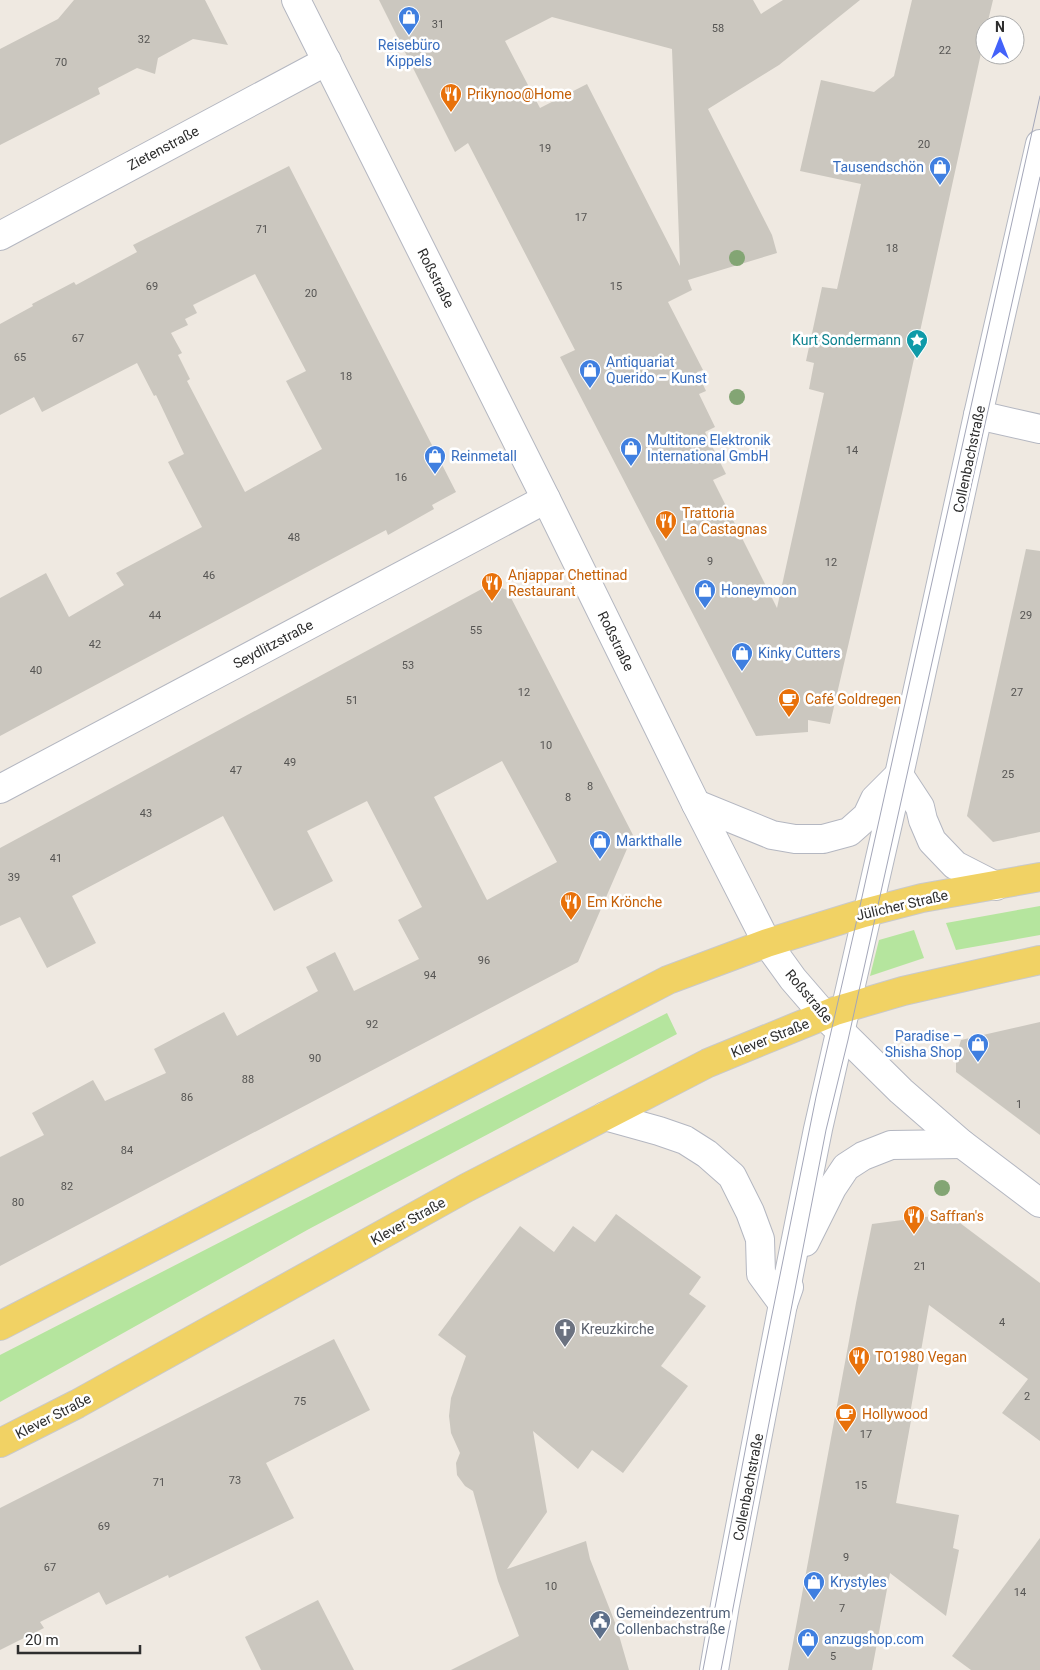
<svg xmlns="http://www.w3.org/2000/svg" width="1040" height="1670" font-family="Roboto,sans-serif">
<rect width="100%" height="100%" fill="#efe9e1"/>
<g fill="#b5e59e">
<polygon points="1040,906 1040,935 956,950 946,923"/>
<polygon points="914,930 924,958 870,976 879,940"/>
<polygon points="667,1013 677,1034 309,1229 0,1402 0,1355"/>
</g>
<g fill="#cbc7bf" fill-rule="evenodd">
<polygon points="74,0 205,0 228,45 193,39 158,58 155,74 137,68 98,88 100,94 0,145 0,49 58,19"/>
<path d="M379 0H753L761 14 783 0H860L779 65 708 109 772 235 777 253 688 280 692 290 668 302 703 370 697 372 706 391 699 394 715 427 705 432 726 474 713 480 777 608 824 393 809 389 814 363 806 361 822 287 837 289 861 184 800 171 821 80 874 92 894 76 912 0H993L987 25H985V35L903 409 830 724 808 720V732L756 736 560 357 575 350 468 143 455 152ZM552 17 672 49 680 266 587 84 540 108 505 41Z"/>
<path d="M289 166 456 492 432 505 434 509 388 535 386 530 0 736V598L46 573 69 617 124 585 116 573 202 527 168 462 184 454 156 395 154 396 137 363 42 412 34 397 0 415V324L33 306 32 304 74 282 76 285 137 252 133 245ZM255 274 306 371 286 381 322 449 245 492 187 381 190 379 178 355 182 353 171 333 188 325 185 319 197 313 193 305Z"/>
<polygon points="1026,549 1040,551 1040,832 993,842 967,816"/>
<path d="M491 584 507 590 633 835 578 962 0 1266V1157L44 1135 32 1113 93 1080 105 1101 166 1073 154 1049 224 1012 237 1036 318 991 306 967 335 952 354 991 419 959 398 920 422 907 367 801 307 831 333 881 274 911 223 816 72 896 96 943 47 968 20 917 0 926V848ZM502 761 557 862 487 900 434 797Z"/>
<polygon points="1040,1022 1040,1135 956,1072 956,1056 961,1040"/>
<polygon points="616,1214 701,1277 689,1294 706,1306 661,1366 688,1386 623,1473 592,1450 578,1469 533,1431 547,1512 507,1569 586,1541 590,1559 616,1625 629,1670 451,1670 519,1636 498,1581 473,1491 465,1486 457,1475 456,1463 460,1453 451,1433 449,1416 451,1398 466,1356 438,1335 520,1226 554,1252 573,1226 595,1242"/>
<polygon points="948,1214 1040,1283 1040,1441 1002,1413 1028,1379 929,1305 910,1414 912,1415 896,1503 959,1515 953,1548 959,1550 946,1616 890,1573 872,1670 788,1670 856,1303 872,1224"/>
<polygon points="334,1339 370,1410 266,1463 294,1518 169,1578 168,1575 106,1605 99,1592 40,1622 44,1628 0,1650 0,1508"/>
<polygon points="1040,1538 1040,1670 971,1670 952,1656"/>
<polygon points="318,1600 354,1670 261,1670 245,1637"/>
</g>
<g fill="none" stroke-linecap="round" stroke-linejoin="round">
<g stroke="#b4b7c1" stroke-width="30">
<g id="minor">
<polyline points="296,0 546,499 696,804 767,943 793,979 825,1016 901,1091 962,1144 1040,1203"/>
<polyline points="0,236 327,61"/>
<polyline points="978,415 1040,429"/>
<polyline points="899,775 920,807 923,820 932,841 955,865 996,886"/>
<polyline points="0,789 546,499"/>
<polyline points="696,804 772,835 795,839 823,839 849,832 867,816 875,799 896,778"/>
<polyline points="605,1116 659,1131 685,1140 707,1154 732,1176 750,1212 760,1239 761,1274 783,1304"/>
<polyline points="805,1242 832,1188 846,1167 863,1156 891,1145 962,1144"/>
<polyline points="783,1304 818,1129 899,775 978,415 1040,144"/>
<polyline points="714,1670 725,1605 783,1304 789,1287"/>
</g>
</g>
<g stroke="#c9c9c9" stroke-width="30">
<g id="major">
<polyline points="0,1326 668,980 767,943 864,913 922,898 1040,877"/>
<polyline points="0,1443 77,1404 466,1188 708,1063 835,1011 903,991 1040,960"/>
</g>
</g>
<use href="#minor" stroke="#fff" stroke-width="28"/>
<use href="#major" stroke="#f1d264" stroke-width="28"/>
<g stroke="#a3a6b8" stroke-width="1">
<polyline points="703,1670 757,1389 816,1097 858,915 1040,96"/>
<polyline points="721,1670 826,1130 848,1040 1040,177"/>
</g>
</g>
<g fill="#83a574">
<circle cx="737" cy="258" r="8"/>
<circle cx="737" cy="397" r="8"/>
<circle cx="942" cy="1188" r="8"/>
</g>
<defs>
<g id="shop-pin" transform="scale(1.125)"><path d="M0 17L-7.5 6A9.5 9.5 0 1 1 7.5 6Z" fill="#3f7fe0" stroke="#fff"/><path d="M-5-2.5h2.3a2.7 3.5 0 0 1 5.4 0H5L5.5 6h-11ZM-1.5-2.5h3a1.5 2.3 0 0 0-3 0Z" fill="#fff"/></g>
<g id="restaurant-pin" transform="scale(1.125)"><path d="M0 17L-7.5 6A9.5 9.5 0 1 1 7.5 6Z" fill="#e8710a" stroke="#fff"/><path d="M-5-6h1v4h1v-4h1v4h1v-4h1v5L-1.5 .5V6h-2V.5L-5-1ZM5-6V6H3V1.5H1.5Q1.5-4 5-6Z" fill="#fff"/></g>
<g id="sight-pin" transform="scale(1.125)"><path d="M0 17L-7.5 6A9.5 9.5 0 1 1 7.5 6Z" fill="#0f9aa8" stroke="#fff"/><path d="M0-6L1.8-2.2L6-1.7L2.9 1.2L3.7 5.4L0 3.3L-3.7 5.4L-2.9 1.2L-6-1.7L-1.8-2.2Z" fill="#fff"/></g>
<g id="cafe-pin" transform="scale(1.125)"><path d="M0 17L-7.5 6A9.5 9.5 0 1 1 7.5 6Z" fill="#e8710a" stroke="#fff"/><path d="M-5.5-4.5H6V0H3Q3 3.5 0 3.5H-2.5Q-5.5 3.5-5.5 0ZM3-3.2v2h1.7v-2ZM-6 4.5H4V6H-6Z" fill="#fff"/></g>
<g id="church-pin" transform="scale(1.125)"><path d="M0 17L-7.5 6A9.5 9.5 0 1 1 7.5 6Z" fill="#6b7280" stroke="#fff"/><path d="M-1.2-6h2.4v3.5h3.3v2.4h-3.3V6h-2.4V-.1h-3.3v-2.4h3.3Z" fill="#fff"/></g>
<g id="civic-pin" transform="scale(1.125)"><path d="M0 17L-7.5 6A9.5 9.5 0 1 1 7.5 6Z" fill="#5c6f8a" stroke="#fff"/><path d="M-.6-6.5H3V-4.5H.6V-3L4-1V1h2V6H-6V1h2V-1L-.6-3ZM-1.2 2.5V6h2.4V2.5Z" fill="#fff"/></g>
</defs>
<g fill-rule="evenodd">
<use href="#shop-pin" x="409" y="17"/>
<use href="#restaurant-pin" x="451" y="94"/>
<use href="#shop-pin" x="940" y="167"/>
<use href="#sight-pin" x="917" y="340"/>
<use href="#shop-pin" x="590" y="370"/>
<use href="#shop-pin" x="631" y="448"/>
<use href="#shop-pin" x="435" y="456"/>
<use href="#restaurant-pin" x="666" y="521"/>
<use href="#restaurant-pin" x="492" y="583"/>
<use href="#shop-pin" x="705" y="590"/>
<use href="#shop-pin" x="742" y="653"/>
<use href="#cafe-pin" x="789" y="699"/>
<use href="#shop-pin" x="600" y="841"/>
<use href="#restaurant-pin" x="571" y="902"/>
<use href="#shop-pin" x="978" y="1044"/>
<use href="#restaurant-pin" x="914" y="1216"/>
<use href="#church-pin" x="565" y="1329"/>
<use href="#restaurant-pin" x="859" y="1357"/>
<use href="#cafe-pin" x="846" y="1414"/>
<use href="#shop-pin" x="814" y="1582"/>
<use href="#civic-pin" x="600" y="1621"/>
<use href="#shop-pin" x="808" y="1639"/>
</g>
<g text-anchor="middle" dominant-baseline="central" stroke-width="5" stroke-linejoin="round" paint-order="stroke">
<g font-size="11" fill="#555452">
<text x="438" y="24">31</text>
<text x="718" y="28">58</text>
<text x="144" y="39">32</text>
<text x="945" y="50">22</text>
<text x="61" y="62">70</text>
<text x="924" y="144">20</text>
<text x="545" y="148">19</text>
<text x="581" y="217">17</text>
<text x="262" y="229">71</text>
<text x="892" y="248">18</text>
<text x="152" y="286">69</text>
<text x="616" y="286">15</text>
<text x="311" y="293">20</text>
<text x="78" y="338">67</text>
<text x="20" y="357">65</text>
<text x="346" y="376">18</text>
<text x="852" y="450">14</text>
<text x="401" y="477">16</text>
<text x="294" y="537">48</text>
<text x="710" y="561">9</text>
<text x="831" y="562">12</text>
<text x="209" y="575">46</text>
<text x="155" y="615">44</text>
<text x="1026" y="615">29</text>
<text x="476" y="630">55</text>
<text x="95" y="644">42</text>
<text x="408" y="665">53</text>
<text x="36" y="670">40</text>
<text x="524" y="692">12</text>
<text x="1017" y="692">27</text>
<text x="352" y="700">51</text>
<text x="546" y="745">10</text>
<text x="290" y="762">49</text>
<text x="236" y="770">47</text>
<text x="1008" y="774">25</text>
<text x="590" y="786">8</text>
<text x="568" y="797">8</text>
<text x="146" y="813">43</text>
<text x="56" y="858">41</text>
<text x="14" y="877">39</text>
<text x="484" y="960">96</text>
<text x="430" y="975">94</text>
<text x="372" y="1024">92</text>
<text x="315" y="1058">90</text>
<text x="248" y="1079">88</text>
<text x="187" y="1097">86</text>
<text x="1019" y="1104">1</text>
<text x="127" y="1150">84</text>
<text x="67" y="1186">82</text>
<text x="18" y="1202">80</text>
<text x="920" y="1266">21</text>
<text x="1002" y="1322">4</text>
<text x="1027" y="1396">2</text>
<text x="300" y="1401">75</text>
<text x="866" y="1434">17</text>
<text x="235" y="1480">73</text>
<text x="159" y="1482">71</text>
<text x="861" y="1485">15</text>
<text x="104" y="1526">69</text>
<text x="846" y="1557">9</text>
<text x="50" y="1567">67</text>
<text x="551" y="1586">10</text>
<text x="1020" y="1592">14</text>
<text x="842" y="1608">7</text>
<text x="833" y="1656">5</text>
</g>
<g font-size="14" fill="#366cbe" stroke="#fff" text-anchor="start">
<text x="409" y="45" text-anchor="middle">Reisebüro<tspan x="409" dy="16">Kippels</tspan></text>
<text x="924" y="167" text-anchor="end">Tausendschön</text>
<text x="606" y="362">Antiquariat<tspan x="606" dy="16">Querido – Kunst</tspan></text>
<text x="647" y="440">Multitone Elektronik<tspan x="647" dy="16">International GmbH</tspan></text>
<text x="451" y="456">Reinmetall</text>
<text x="721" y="590">Honeymoon</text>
<text x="758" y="653">Kinky Cutters</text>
<text x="616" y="841">Markthalle</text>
<text x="962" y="1036" text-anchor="end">Paradise –<tspan x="962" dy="16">Shisha Shop</tspan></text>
<text x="830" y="1582">Krystyles</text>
<text x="824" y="1639">anzugshop.com</text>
</g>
<g font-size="14" fill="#c56008" stroke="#fff" text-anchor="start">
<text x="467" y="94">Prikynoo@Home</text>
<text x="682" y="513">Trattoria<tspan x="682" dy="16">La Castagnas</tspan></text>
<text x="508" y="575">Anjappar Chettinad<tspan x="508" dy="16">Restaurant</tspan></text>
<text x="805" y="699">Café Goldregen</text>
<text x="587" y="902">Em Krönche</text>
<text x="930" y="1216">Saffran's</text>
<text x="875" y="1357">TO1980 Vegan</text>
<text x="862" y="1414">Hollywood</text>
</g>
<g font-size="14" fill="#2e2e2e" stroke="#fff">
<text transform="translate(163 148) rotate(-28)">Zietenstraße</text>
<text transform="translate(436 278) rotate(63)">Roßstraße</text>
<text transform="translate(969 459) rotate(-78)">Collenbachstraße</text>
<text transform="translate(616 641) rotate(64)">Roßstraße</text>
<text transform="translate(273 644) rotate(-28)">Seydlitzstraße</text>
<text transform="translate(902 905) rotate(-13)">Jülicher Straße</text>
<text transform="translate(809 996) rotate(50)">Roßstraße</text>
<text transform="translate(770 1038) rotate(-22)">Klever Straße</text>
<text transform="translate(408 1221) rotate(-29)">Klever Straße</text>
<text transform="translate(53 1416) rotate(-27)">Klever Straße</text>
<text transform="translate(748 1487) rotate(-79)">Collenbachstraße</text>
</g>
<g font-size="14" fill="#0d838f" stroke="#fff" text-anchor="end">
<text x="901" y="340">Kurt Sondermann</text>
</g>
<g font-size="14" fill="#5b616d" stroke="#fff" text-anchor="start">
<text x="581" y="1329">Kreuzkirche</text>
</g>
<g font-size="14" fill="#4e5e75" stroke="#fff" text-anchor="start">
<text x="616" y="1613">Gemeindezentrum<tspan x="616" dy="16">Collenbachstraße</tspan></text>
</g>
</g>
<g transform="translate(1000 40)"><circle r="24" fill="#ffffff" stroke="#ababab"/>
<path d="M0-4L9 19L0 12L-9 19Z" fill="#4362fa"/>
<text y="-8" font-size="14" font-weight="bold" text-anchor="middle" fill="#2e2e2e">N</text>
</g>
<path d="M18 1645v8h122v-8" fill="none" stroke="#2e2e2e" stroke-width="2.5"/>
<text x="25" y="1645" font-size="15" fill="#2e2e2e" stroke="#ffffff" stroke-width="4" paint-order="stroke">20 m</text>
</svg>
